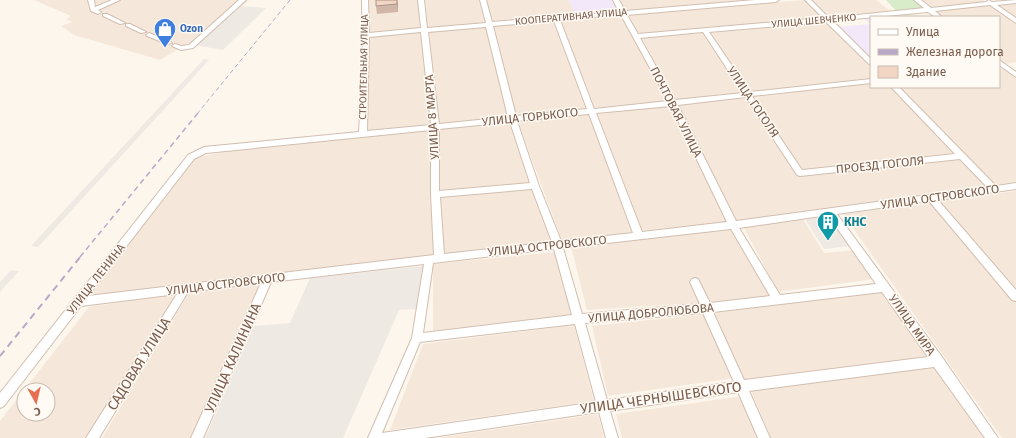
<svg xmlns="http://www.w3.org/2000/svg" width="1016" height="438" font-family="'Fira Sans',sans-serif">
<rect width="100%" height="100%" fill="#fdf6ec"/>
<g fill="#f5e8da" fill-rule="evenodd">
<polygon points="34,0 249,0 194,45 188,43 160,60 74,35 61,26 72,22 66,19 71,16"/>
<polygon points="368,0 418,0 421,29 369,33"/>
<polygon points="425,0 479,0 485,23 428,28"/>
<polygon points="486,0 614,0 620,11 492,22"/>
<polygon points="620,0 738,0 739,1 626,11"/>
<polygon points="804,0 822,18 639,34 628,14"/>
<polygon points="810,0 876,0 890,11 828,18"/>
<polygon points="920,0 983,0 985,2 931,8"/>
<polygon points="1016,2 1016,19 996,4"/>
<polygon points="990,5 1016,24 1016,62 1005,64 999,59 999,17 943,17 935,11"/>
<polygon points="621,15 633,36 668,101 595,108 560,20"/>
<polygon points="553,21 587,109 516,117 493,26"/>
<polygon points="825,22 871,67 871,78 751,92 709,33"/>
<polygon points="486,26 508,117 439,124 429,32"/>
<polygon points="422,32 431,124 368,131 369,37"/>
<polygon points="703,33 743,93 675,100 641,37"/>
<polygon points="999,69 1004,69 1016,78 1016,182 994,185 899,87 999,87"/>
<polygon points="871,83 871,87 891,87 954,153 802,170 754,97"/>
<polygon points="746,98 796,174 799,176 959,159 986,186 828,209 736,221 678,105"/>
<polygon points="670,106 727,222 642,231 597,113"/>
<polygon points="589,114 632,232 562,241 518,122"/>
<polygon points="510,122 552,243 444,254 440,194 440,129"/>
<polygon points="431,130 431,194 434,255 87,297 193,158 230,151"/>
<polygon points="1016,191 1016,438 1002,438 843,214"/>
<polygon points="803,219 824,253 856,250 875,279 778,292 743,226"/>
<polygon points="732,229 771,296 707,303 696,279 691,279 699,303 587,310 571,247"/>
<polygon points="556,252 574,314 433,331 433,264"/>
<polygon points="261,284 190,438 102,438 189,293"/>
<polygon points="883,291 929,356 744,379 713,310"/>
<path d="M176 294 180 295 89 438H0V421L89 307ZM24 390H48V414H24Z"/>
<polygon points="707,314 735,378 608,396 592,326"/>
<polygon points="574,325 594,401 390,430 423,344"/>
<polygon points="936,367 985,438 771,438 751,391"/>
<polygon points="743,396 761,438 622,438 616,414"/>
<polygon points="598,414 604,438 437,438"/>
</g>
<g fill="#efe9e4">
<polygon points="241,6 266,8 223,50 194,45"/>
<polygon points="204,59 209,60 38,247 31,246"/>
<polygon points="830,216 850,246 824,249 805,219"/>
<polygon points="423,266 417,309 399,310 343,438 205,438 254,326 290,323 310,278"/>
<polygon points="11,270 19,271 0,292 0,282"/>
</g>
<g fill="#f3e8fa">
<polygon points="568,0 611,0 617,11 575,14"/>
<polygon points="871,18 871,59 838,27 870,24 865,19"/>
</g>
<polygon fill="#d8ecc9" points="886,0 913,0 925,9 898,13"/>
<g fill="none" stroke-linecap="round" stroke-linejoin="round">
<g stroke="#d1beb0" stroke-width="2">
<g id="minor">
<polygon points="88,0 94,0 95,7 112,0 120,0 98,10 101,12 98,14 91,11"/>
<polygon points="239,0 246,0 193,48 181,50 172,46 175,44 181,46 189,45"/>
<path d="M362 0H368L369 33 421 28 418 0H424L427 28 486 23 480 0H486L492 22 619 12 613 0H619L625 11 755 0H779L776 2 627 15 638 34 823 18 805 0H811L829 18 924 8 914 0H921L931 8 986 2 989 0 992 2 1016 0V3L997 5 1016 18V23L990 5 935 11 942 17H935L928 12 833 21 871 59V65L869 64 826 22 709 32 750 92 871 79V83L752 96 802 170 955 154 891 87H899L996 186 1016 183V189L938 200 1016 290V301L1012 300 929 201 837 214 942 357 998 438H985L934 367 749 391 770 438H758L738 392 610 411 618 438H606L599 412 425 438H368L412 338 424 264 271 282 203 438H191L261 283 188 292 99 438H86L177 294 81 306 4 406 0 408V393L188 155 204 147 359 132 363 57ZM621 15 668 101 594 109 560 20ZM554 21 587 109 516 116 493 26ZM486 27 508 117 439 124 428 32ZM421 32 431 125 367 131 369 37ZM703 32 743 93 675 100 640 38ZM746 97 797 175 800 176 960 159 987 187 736 221 678 105ZM671 106 727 222 642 232 596 113ZM589 114 633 233 561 241 539 186 517 121ZM510 122 530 183 439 191V129ZM431 130V194L434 255 88 296 194 159 206 153ZM532 189 552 242 444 254 440 197ZM828 215 876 284 780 295 739 228ZM731 229 770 296 710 303 698 279 695 278 692 279 690 282 700 304 582 314 563 248ZM554 249 572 315 423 333 433 263ZM882 292 928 357 744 380 713 312ZM703 313 734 382 607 400 585 323ZM575 324 596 402 382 433 420 342Z"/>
<polygon points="103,14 107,14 125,23 120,24 103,16"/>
<polygon points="126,24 130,24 146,32 141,33 126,26"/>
<polygon points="149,33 171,42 172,43 167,44 147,36 146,35"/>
<polygon points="999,60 1016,72 1016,77 999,65"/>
</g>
</g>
<use href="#minor" fill="#fff" fill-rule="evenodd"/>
<polyline stroke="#b9a8c9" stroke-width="1" stroke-dasharray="4.5 3" stroke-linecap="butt" points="197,114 290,0"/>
<polyline stroke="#b9a8c9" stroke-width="1.5" stroke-dasharray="5.5 4" stroke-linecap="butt" points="80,257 198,113"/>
<polyline stroke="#b9a8c9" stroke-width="2" stroke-dasharray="7 5" stroke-linecap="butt" points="0,356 81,256"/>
</g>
<polygon fill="#d1b7a8" points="376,0 397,0 398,12 377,14 376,6"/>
<polygon fill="#aa9588" points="397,0 398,6 398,12 397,4"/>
<polygon fill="#f3d5c3" stroke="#aa9588" points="376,0 397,0 397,4 376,6"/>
<defs>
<g id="shop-pin" transform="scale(1.15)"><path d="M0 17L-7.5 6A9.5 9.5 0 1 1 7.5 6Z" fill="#3f7fe0" stroke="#fffaf3"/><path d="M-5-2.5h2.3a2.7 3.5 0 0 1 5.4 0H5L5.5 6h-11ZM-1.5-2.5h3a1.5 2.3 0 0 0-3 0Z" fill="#fff"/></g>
<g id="building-pin" transform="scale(1.15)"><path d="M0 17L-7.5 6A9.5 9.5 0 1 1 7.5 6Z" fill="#0f9aa8" stroke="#fffaf3"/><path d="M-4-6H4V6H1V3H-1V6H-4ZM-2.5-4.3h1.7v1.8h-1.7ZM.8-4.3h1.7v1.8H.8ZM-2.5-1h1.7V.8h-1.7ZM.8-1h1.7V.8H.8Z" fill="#fff"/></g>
</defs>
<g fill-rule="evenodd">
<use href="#shop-pin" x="165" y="29"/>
<use href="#building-pin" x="828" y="222"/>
</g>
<g text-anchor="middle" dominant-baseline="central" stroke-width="3" stroke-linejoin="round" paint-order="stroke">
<g font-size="10" fill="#7a5c4d" stroke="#fffaf3">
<text transform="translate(571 17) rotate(-5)">КООПЕРАТИВНАЯ УЛИЦА</text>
<text transform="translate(814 21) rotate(-5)">УЛИЦА ШЕВЧЕНКО</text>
<text transform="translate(364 67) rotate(-89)">СТРОИТЕЛЬНАЯ УЛИЦА</text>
</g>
<g font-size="10" font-weight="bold" fill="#366cbe" stroke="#fffaf3" text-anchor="start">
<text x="180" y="29">Ozon</text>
</g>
<g font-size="12" fill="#7a5c4d" stroke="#fffaf3">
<text transform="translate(753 102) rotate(56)">УЛИЦА ГОГОЛЯ</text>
<text transform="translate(676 112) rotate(63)">ПОЧТОВАЯ УЛИЦА</text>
<text transform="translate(432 117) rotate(-94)">УЛИЦА 8 МАРТА</text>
<text transform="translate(530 117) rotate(-6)">УЛИЦА ГОРЬКОГО</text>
<text transform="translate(880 165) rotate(-6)">ПРОЕЗД ГОГОЛЯ</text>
<text transform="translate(940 197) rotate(-8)">УЛИЦА ОСТРОВСКОГО</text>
<text transform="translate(547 246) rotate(-6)">УЛИЦА ОСТРОВСКОГО</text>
<text transform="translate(96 279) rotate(-52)">УЛИЦА ЛЕНИНА</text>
<text transform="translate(226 284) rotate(-7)">УЛИЦА ОСТРОВСКОГО</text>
<text transform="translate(651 313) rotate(-5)">УЛИЦА ДОБРОЛЮБОВА</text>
<text transform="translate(912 325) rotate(55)">УЛИЦА МИРА</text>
</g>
<g font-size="12" font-weight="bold" fill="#0d838f" stroke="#fffaf3" text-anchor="start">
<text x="844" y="222">КНС</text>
</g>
<g font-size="14" fill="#7a5c4d" stroke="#fffaf3">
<text transform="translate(233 358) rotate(-66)">УЛИЦА КАЛИНИНА</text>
<text transform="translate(139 364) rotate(-58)">САДОВАЯ УЛИЦА</text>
<text transform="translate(661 398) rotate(-8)">УЛИЦА ЧЕРНЫШЕВСКОГО</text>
</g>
</g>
<rect x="870" y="16" width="130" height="72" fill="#fffaf3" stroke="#cabbb1"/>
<rect x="878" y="29" width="20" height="6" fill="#ffffff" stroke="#cabbb1"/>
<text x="906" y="36" font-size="12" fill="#7a5c4d">Улица</text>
<rect x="878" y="49" width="20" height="6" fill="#b9a8c9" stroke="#cabbb1"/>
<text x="906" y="56" font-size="12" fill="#7a5c4d">Железная дорога</text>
<rect x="878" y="66" width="20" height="12" fill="#f3d5c3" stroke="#cabbb1"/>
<text x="906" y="76" font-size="12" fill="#7a5c4d">Здание</text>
<g transform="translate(36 402) rotate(172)"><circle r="19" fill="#fffaf3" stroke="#cabbb1"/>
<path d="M0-3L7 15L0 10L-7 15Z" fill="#e76f51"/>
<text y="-6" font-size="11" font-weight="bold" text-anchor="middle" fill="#7a5c4d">С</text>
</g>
</svg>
